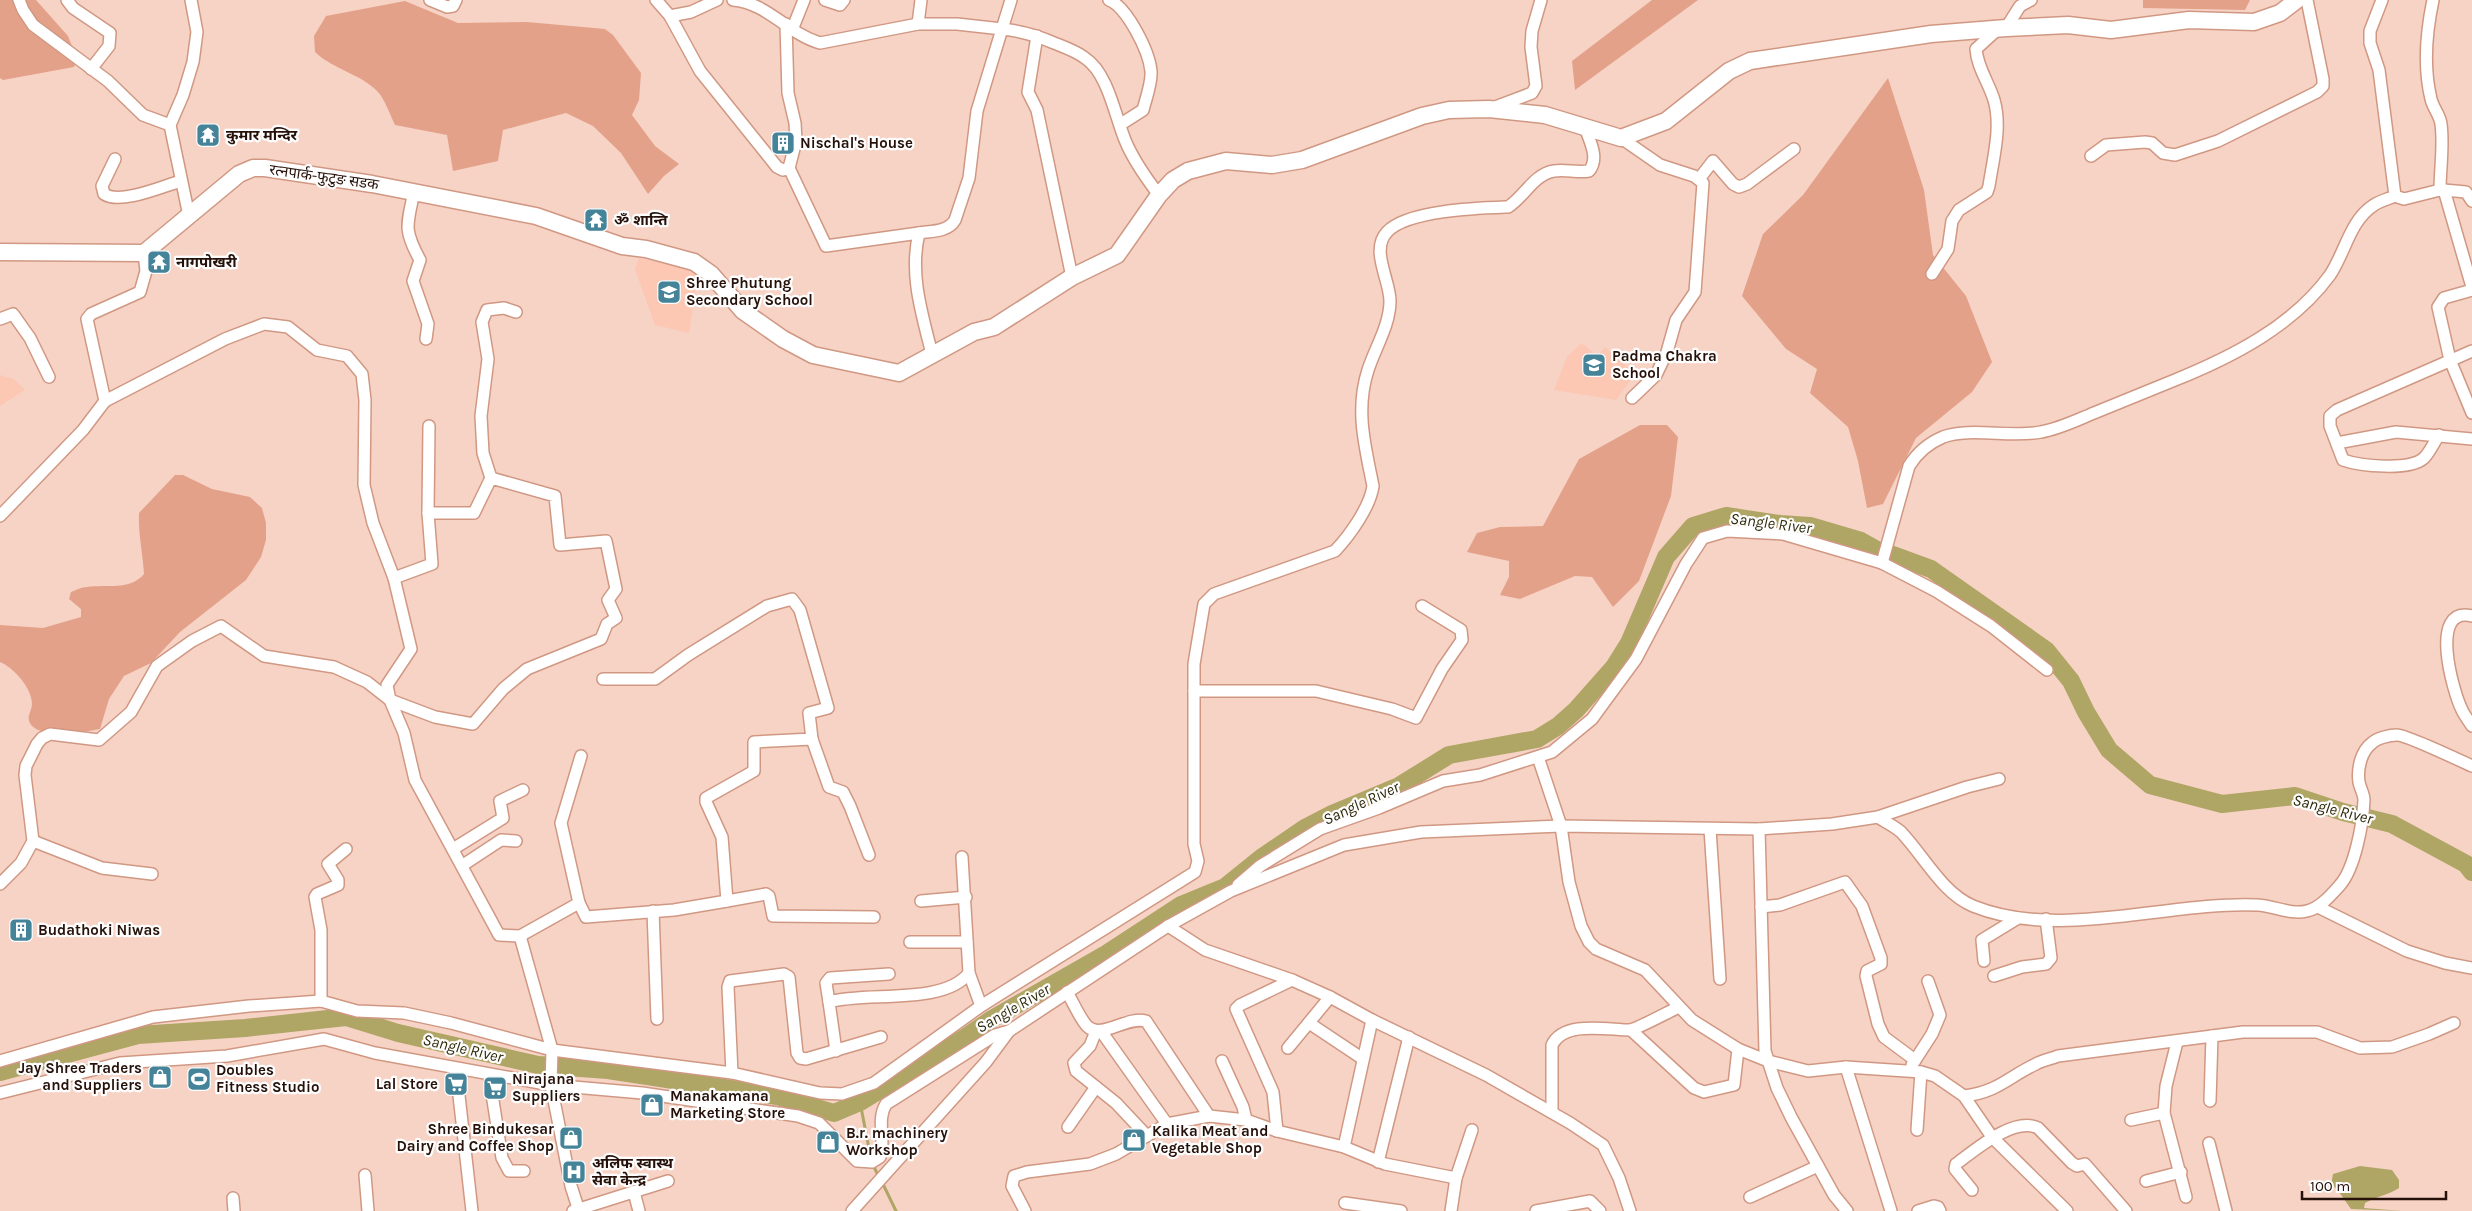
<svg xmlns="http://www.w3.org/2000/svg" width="2472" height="1211" font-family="Karla,'Noto Sans Devanagari',sans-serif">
<rect width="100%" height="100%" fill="#f7d3c6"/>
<g fill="#fcc7b3">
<polygon points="639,258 684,268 698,275 689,333 655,325 635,269"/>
<polygon points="1582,343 1597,356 1605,347 1635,374 1616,400 1554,390 1567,357"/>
<polygon points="0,375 14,379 25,390 0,406"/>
</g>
<g fill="#e4a189">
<polygon points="0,0 36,0 68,36 77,59 74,67 3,80 0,78"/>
<polygon points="1652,0 1698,0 1575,90 1572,61"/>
<polygon points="2143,0 2250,0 2245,10 2143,8"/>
<path d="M405 1 458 23 527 22 605 29 613 35 641 73 639 100 632 115 655 146 679 164 664 176 648 194 621 153 593 126 566 113 503 130 498 161 453 171 447 135 395 125C390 115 385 99 377 91 361 74 334 70 315 52L314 36 326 16Z"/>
<polygon points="1888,78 1924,190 1933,255 1966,296 1992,362 1972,392 1916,438 1883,504 1867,508 1858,461 1848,427 1810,393 1817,369 1786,349 1742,296 1763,234 1803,195"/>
<polygon points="1640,425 1667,425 1678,437 1671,496 1639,581 1613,607 1592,577 1575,576 1520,599 1500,595 1509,577 1509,561 1467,552 1477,533 1500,527 1543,526 1579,459"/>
<path d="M175 475H183L212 489 250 497 262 508 266 523V540L261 557 246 580 180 632 151 663 124 676 109 699 100 729C86 732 37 739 30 723 26 716 32 711 32 704 32 688 14 668 0 662V625L43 628 81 617V609L69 599 71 592C76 590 82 587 87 587 106 584 130 591 144 574 143 554 138 534 139 513Z"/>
</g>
<path fill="#afa564" d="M2360 1166 2392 1170 2399 1180V1188C2389 1195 2377 1196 2365 1203L2364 1208 2402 1211 2351 1209 2337 1189 2331 1185 2333 1174Z"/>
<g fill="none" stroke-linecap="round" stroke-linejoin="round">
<g stroke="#afa564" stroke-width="3">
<polyline points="860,1102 871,1159"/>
<polyline points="873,1165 879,1177"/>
<polyline points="882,1182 896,1211"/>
</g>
<g stroke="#afa564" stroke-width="18">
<polyline points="1890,554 1931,569 2046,650 2071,681 2086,712 2109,750 2150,785 2222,804 2295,796 2343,812 2392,824 2466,864 2472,872"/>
<polyline points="0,1072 138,1035 245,1028 346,1017 398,1033 538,1065 608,1070 777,1096 834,1113 860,1102 966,1037 992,1019 1106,954 1181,905 1225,887 1261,858 1305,828 1332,814 1399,786 1449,755 1537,739 1558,726 1576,710 1614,667 1629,643 1666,557 1693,526 1726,516 1780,524 1810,526 1861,541 1879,551"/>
</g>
<g stroke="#d09883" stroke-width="14">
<g id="street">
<polyline points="19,0 23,10 33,25 108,81 143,115 170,125"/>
<polyline points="67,0 73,8 110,33 109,46 91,69"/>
<polyline points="430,0 447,7 453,6 456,0"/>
<polyline points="656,0 670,16 700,71 777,167 783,170 789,168 826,246 919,233"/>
<path d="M733 0C768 3 788 34 820 43L918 24H957L1002 29 977 111 969 178 955 220C948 232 932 231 919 233 909 274 922 314 932 354"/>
<polyline points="825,0 840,5 844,0"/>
<path d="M1011 0 1002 29C1021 31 1036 35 1054 43 1064 47 1076 51 1085 58 1108 73 1115 116 1125 140 1133 160 1146 178 1159 195"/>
<path d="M1109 0C1127 7 1149 51 1151 71 1152 83 1146 98 1143 110L1121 124"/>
<polyline points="2382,0 2370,31 2370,43 2379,70 2395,196"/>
<path d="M2433 0C2426 33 2423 66 2431 99 2433 108 2440 115 2441 124 2444 145 2440 169 2440 190H2444L2472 287"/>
<polyline points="670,16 691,12 717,0"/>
<polyline points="786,24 788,93 795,123 796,141 789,168"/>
<polyline points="918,24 921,0"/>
<polyline points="2006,28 2020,6 2031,0"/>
<polyline points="792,30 804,0"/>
<polyline points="1037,36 1028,92 1037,110 1072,277"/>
<polyline points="1490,109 1532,93 1536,86 1531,47 1532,31 1541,0"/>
<polyline points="1621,138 1660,165 1694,176 1703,183 1695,292 1676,320 1667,352 1656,375 1632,398"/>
<polyline points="2091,156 2106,145 2145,142 2152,143 2163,153 2175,155 2218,141 2317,92 2323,86 2323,79 2307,0"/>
<path d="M115 159 102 186 104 194C121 205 163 186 181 181"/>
<polyline points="1699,179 1713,161 1733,184 1739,187 1747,184 1794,149"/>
<polyline points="2444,190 2466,192 2472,201"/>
<path d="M414 192C407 225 403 229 420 260L413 281 428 324 426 339"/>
<polyline points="189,216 170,125 183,95 193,62 197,32 191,0"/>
<path d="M1932 274 1948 249 1952 221 1959 210 1987 192 1989 186C1993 159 2002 127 1994 100 1989 83 1977 67 1976 49L1998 29"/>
<polyline points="2472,290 2444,298 2438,307 2450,360 2472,413"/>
<polyline points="0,319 13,314 30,338 49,377"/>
<polyline points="105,401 225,339 264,324 288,327 317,350 347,356 362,374 365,400 364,485 373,523 394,578 411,649 387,685 390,700 404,733 415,780 499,935 520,936 579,903 586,917 674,910 727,901 722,837 706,802 706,798 754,771 754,742 812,739 809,713 828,708 800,610 792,599 767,606 688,655 655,679 603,679"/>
<path d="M2439 435C2434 442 2430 452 2424 458 2410 471 2360 466 2343 460L2330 426V416L2337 410 2472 351"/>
<polyline points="2337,443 2396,432 2472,439"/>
<polyline points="491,478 483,453 481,416 488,359 482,322 487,310 504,308 516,312"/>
<polyline points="0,516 83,430 105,401 87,319 91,314 140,292 146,271 144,253"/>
<path d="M1882 563 1909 466C1917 453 1929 443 1943 437 1969 427 2012 438 2041 432 2059 429 2077 420 2094 413 2121 402 2148 391 2175 380 2232 357 2293 326 2330 275 2345 253 2350 220 2374 205 2380 201 2388 199 2395 196L2404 199 2440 190"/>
<polyline points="394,578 432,564 428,513"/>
<path d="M2472 616C2428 605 2453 692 2462 710 2464 715 2469 721 2472 726"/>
<polyline points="1194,691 1316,691 1392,709 1416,718 1442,669 1462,640 1461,630 1422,606"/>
<polyline points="812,739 829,787 843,792 850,806 869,855"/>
<polyline points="1538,757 1561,826 1569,882 1581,926 1589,942 1596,949 1645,970 1692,1020 1738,1049 1768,1061 1808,1071 1846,1067 1921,1072 1935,1076 1964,1096 1992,1137 2067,1211"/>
<polyline points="1878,817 1967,787 1999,779"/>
<polyline points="1710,829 1720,979"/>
<polyline points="1759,829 1765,1051 1777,1088 1791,1117 1834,1195 1847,1211"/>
<polyline points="33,841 102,868 152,874"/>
<path d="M346 849 328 864 338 880V885L317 894 315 897 321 930V1001L357 1011 404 1013 451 1023 552 1050 732 1073 820 1093 842 1094 874 1083 981 1006 1195 872 1198 861 1194 844V664L1204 604 1214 594 1335 551C1350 535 1370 507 1373 486 1365 446 1355 410 1368 370 1375 348 1390 325 1390 301 1390 280 1370 250 1387 232 1407 210 1480 208 1508 207 1524 197 1534 174 1554 171 1565 169 1577 173 1589 171 1600 158 1589 140 1585 127"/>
<polyline points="453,849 503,818 500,801 523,790"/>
<polyline points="962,857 969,973 981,1006"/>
<polyline points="463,865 501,840 516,841"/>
<polyline points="0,884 21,863 33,841 25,775 26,766 37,744 42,738 50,734 99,740 131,712 157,666 192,641 221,626 264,656 334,667 367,682 390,700 435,717 473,724 503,689 527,669 601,639 607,624 616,618 608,600 616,589 606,541 560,545 555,496 491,478 474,513 428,513 429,426"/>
<polyline points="1238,885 1260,866 1320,829 1379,808 1443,781 1480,775 1552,752 1592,719 1636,659 1686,564 1703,538 1727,531 1783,534 1882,563 1936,591 1991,626 2047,670"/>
<polyline points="727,901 766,894 769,896 773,916 874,917"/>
<polyline points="921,901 966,897"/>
<polyline points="579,903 561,823 581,756"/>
<polyline points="1761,907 1780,905 1845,882 1862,906 1881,958 1881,964 1867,971 1866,976 1878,1024 1884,1037 1915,1060"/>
<polyline points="2318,907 2407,951 2445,963 2472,968"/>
<polyline points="653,911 657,1019"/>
<polyline points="1168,926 1205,950 1292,980 1330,997 1372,1020 1486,1075 1570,1123 1603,1145 1619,1178 1630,1211"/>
<polyline points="520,936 552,1050 551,1085 571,1186 579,1211"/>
<polyline points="910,942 967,942"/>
<polyline points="1984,961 1982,940 2018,918"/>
<polyline points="1994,976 2022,967 2046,964 2051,958 2046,919"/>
<path d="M1067 992C1073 1002 1079 1017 1087 1026 1101 1040 1126 1016 1146 1021L1209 1116"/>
<polyline points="829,1002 826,983 830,978 889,974"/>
<polyline points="1309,1023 1363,1059"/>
<polyline points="1631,1030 1694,1088 1704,1092 1734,1085 1738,1049"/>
<polyline points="1096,1031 1090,1046 1074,1063 1076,1071 1116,1103 1147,1136"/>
<polyline points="1101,1031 1167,1124"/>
<polyline points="2177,1042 2166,1086 2164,1113 2186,1197"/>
<polyline points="1288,1048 1330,997"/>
<path d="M836 1051 829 1002C867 991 943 1006 969 973"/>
<polyline points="0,1061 153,1017 249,1006 321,1001"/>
<polyline points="1222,1061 1243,1107 1246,1120"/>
<polyline points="1912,1065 1932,1034 1940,1015 1928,981"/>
<polyline points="1846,1067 1891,1211"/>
<polyline points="456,1069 472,1211"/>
<polyline points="732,1073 728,987 730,981 784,974 789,977 797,1053 800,1058 806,1059 881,1037"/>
<polyline points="489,1075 502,1158 509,1171 524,1171"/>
<path d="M0 1093 120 1063 227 1056 324 1039 375 1053 551 1085 642 1093 798 1116 819 1123 857 1161 872 1162 880 1157C886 1140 876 1120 886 1104L995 1035 1009 1031"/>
<path d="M1964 1096C1998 1092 2008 1077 2036 1064 2042 1060 2051 1059 2058 1056L2243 1032H2317L2360 1048 2392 1047 2429 1034 2454 1023"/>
<polyline points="2210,1101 2212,1036"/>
<path d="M1552 1112V1045C1564 1020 1608 1030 1630 1030 1637 1029 1670 1011 1679 1007"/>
<polyline points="2131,1120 2164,1113"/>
<polyline points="1068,1127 1096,1087"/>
<polyline points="1917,1130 1921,1072"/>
<polyline points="1277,1131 1273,1092 1236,1009 1240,1005 1292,980"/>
<polyline points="2209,1143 2226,1211"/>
<polyline points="1344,1147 1372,1020"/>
<polyline points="1378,1162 1409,1037"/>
<polyline points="365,1175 368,1211"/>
<polyline points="1456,1178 1472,1130"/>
<polyline points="2146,1181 2181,1172"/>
<path d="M1972 1190 1955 1169 1956 1164C1975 1150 2014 1116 2038 1128L2072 1163 2077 1166 2085 1164 2126 1211"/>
<polyline points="634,1192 639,1211"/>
<polyline points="1750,1197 1818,1166"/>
<polyline points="233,1198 234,1211"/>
<polyline points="1345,1203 1401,1211"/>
<polyline points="573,1211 668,1181"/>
<path d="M852 1211 986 1062 1009 1031 1168 926 1231 891 1344 845 1421 832 1561 826 1759 829 1832 824 1878 817C1885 822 1894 826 1901 832 1924 856 1942 893 1973 906 2059 941 2167 901 2258 905 2274 906 2291 915 2307 911 2320 908 2331 895 2340 885 2355 868 2363 823 2364 800 2364 794 2360 788 2359 782 2357 769 2361 751 2372 743 2377 738 2390 735 2397 735 2406 735 2459 760 2472 766"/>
<polyline points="1025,1211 1012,1186 1014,1176 1027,1172 1090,1164 1116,1154 1167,1124 1209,1116 1246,1120 1277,1131 1344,1147 1385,1164 1456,1178 1451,1211"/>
<polyline points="1536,1211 1590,1201 1600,1211"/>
<polyline points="1918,1211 1934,1206 1938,1207 1940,1211"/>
</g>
</g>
<g stroke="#d09883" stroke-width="19">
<polyline id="secondary" points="0,252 144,253 239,174 253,168 265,168 372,184 536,216 622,246 646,249 694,262 711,274 743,311 783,339 813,355 899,373 974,332 994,327 1072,277 1117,255 1159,195 1173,180 1188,171 1226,161 1272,165 1302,160 1422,116 1449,110 1489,109 1545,115 1621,138 1666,121 1729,71 1750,61 1931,34 2006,28 2068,25 2111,30 2189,20 2254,22 2280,13 2297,0"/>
</g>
<use href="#street" stroke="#fff" stroke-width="11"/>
<use href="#secondary" stroke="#fff" stroke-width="16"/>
</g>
<defs>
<g id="temple-square" transform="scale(1.25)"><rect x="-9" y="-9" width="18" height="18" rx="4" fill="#448398" stroke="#fdfdfd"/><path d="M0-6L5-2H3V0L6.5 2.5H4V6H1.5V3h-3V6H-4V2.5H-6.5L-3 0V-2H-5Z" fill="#fff"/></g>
<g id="building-square" transform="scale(1.25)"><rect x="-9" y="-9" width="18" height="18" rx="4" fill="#448398" stroke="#fdfdfd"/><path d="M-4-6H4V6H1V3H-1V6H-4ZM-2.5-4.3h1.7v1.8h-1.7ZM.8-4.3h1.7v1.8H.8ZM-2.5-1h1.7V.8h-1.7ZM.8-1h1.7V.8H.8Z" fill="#fff"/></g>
<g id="school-square" transform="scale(1.25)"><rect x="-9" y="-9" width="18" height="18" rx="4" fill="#448398" stroke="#fdfdfd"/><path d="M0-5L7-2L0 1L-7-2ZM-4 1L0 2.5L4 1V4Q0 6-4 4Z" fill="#fff"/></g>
<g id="shop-square" transform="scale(1.25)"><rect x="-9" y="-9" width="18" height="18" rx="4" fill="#448398" stroke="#fdfdfd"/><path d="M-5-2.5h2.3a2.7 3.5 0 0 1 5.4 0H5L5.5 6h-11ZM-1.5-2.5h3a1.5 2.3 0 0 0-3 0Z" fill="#fff"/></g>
<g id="stadium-square" transform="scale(1.25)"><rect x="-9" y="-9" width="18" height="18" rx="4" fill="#448398" stroke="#fdfdfd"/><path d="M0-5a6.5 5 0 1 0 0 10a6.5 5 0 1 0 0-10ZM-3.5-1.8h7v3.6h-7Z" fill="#fff"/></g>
<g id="supermarket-square" transform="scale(1.25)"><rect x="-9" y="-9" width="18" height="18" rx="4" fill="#448398" stroke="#fdfdfd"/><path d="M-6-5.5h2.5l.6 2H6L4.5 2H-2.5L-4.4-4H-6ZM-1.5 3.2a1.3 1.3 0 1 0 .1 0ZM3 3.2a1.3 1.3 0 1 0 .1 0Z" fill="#fff"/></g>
<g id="hospital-square" transform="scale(1.25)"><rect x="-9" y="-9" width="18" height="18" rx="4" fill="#448398" stroke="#fdfdfd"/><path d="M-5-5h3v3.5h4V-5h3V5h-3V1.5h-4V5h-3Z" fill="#fff"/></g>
</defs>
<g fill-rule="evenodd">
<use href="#temple-square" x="208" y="135"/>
<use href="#building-square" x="783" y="143"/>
<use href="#temple-square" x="596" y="220"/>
<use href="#temple-square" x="159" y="262"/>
<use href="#school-square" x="669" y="292"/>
<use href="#school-square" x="1594" y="365"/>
<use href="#building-square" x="21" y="930"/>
<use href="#shop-square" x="160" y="1077"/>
<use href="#stadium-square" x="199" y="1079"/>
<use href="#supermarket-square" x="456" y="1084"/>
<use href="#supermarket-square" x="495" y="1088"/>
<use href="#shop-square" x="652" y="1105"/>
<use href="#shop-square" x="571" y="1138"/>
<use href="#shop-square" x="1134" y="1140"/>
<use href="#shop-square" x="828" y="1142"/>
<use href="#hospital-square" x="574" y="1172"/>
</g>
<g text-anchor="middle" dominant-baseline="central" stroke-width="4.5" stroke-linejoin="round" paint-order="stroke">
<g font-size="15" font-weight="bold" fill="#251109" stroke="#fdfdfd" text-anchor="start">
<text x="226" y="135">कुमार मन्दिर</text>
<text x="800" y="143">Nischal's House</text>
<text x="614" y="220">ॐ शान्ति</text>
<text x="176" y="262">नागपोखरी</text>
<text x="686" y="283">Shree Phutung<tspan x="686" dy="17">Secondary School</tspan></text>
<text x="1612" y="356">Padma Chakra<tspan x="1612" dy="17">School</tspan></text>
<text x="38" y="930">Budathoki Niwas</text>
<text x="142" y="1068" text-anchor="end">Jay Shree Traders<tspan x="142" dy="17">and Suppliers</tspan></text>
<text x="216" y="1070">Doubles<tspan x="216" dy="17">Fitness Studio</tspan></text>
<text x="512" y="1079">Nirajana<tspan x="512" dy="17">Suppliers</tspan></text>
<text x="438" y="1084" text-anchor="end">Lal Store</text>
<text x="670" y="1096">Manakamana<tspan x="670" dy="17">Marketing Store</tspan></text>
<text x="554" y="1129" text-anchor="end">Shree Bindukesar<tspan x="554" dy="17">Dairy and Coffee Shop</tspan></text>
<text x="1152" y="1131">Kalika Meat and<tspan x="1152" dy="17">Vegetable Shop</tspan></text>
<text x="846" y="1133">B.r. machinery<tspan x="846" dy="17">Workshop</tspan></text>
<text x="592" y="1163">अलिफ स्वास्थ<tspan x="592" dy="17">सेवा केन्द्र</tspan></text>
</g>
<g font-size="15" fill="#251109" stroke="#fdfdfd">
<text transform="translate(324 177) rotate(8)">रत्नपार्क-फुटुङ सडक</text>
</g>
<g font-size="16" font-style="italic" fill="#2e2a0b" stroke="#fdfdfd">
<text transform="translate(1771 523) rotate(7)">Sangle River</text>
<text transform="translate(1361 803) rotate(-25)">Sangle River</text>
<text transform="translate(2333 809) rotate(14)">Sangle River</text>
<text transform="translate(1013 1008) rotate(-30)">Sangle River</text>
<text transform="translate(463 1048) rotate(13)">Sangle River</text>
</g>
</g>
<path d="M2302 1191v8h144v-8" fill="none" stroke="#251109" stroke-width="2.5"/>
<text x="2310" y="1191" font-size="15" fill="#251109" stroke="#fdfdfd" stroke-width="4" paint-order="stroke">100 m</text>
</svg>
